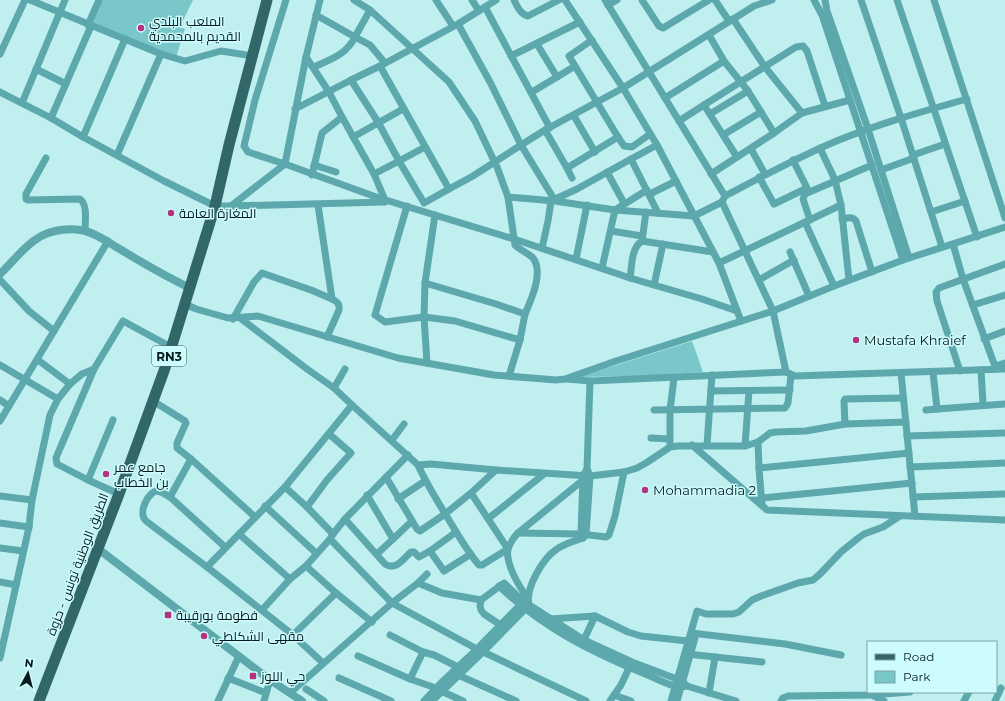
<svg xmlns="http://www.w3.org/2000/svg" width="1005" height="701" font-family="Montserrat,Cairo,sans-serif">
<rect width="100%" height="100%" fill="#c0eff0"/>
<g fill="#7ac7ca">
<polygon points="100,0 193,0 180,27 185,29 176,57 89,25"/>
<polygon points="692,341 703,372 645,376 579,377"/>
</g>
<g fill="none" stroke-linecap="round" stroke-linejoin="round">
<g stroke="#5ca8ac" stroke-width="7">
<polyline points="30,0 161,54 117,155"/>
<polyline points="286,0 255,100 244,146 248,152 285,164 306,57 320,0"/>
<path d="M354 0 370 10 449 82 475 121 497 167 508 197 555 201 615 210 694 216 722 202 725 196C763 176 800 156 839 140 881 123 924 111 967 99"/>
<polyline points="436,0 453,26"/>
<polyline points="472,0 479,11"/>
<path d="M514 0C517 6 520 14 528 16L559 0"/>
<polyline points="565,0 623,88 657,145 719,263 741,321"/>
<polyline points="605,0 725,196"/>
<polyline points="642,0 659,26 663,28 709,0"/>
<polyline points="715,0 729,21"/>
<polyline points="814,0 822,15 903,260"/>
<polyline points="825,0 827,11 868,129 909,258"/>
<polyline points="861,0 901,118 942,247"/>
<polyline points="897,0 977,237"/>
<polyline points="934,0 1005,218"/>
<polyline points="608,5 617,0"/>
<polyline points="485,7 550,128"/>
<polyline points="370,10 355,37 370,45 385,63"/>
<polyline points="733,19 765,67 802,113"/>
<polyline points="88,25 99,0"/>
<polyline points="709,35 724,61 748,91 774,133 802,113 850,100"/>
<polyline points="537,44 557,77 575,66 569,56 592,40"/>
<polyline points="0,54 25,0"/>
<polyline points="161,54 185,61 221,51 253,56"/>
<polyline points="511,56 580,22"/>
<polyline points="306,57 329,92 342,117 374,174 399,161 378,122 351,80 380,66 449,189 473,176 521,145 490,82 458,24"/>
<polyline points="380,66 458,24 496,0"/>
<polyline points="575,66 618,137"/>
<path d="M314 67C331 59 346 55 355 37L316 15"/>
<polyline points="36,69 66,84"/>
<polyline points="0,92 51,118 91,26"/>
<polyline points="532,92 557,77"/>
<polyline points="665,98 724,61"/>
<polyline points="22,103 65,0"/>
<polyline points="704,105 723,135 761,112"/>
<polyline points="295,109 351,80"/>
<polyline points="710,114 748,91"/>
<polyline points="574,116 595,152"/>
<polyline points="51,118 83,137 164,181 215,206 231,206 285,164 379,198 514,239 630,278 702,299 737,311"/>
<polyline points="679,121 704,105 796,47 803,46 807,51 825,106"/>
<polyline points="545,130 567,168"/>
<polyline points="723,135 737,157"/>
<polyline points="83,137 125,39"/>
<polyline points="353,137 403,109"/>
<polyline points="425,147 399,161 424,203 449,189"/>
<polyline points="820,148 835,180 841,205"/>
<polyline points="751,149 765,174"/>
<polyline points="913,155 945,144"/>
<path d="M46 158 26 194V199L28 200 80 199C88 205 85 222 85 231"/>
<polyline points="631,159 657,145"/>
<polyline points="314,165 336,172"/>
<polyline points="881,170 914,158"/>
<polyline points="607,172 624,203"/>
<polyline points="374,174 385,200"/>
<polyline points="711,174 774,133"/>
<polyline points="312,175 322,133 342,117"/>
<polyline points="759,177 774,204 807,188 793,160"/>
<polyline points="572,178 567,168 618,137 624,146 632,147 650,134"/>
<polyline points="650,194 676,181"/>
<path d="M508 197 515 245C520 250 528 253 533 258 544 272 531 300 525 314"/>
<polyline points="554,199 521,145 545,130 623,88 754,6 772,0"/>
<path d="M318 205 332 299C337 302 340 303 339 310L327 337"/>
<polyline points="231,206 385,202"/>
<polyline points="407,206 375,315 385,322 424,317 427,363"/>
<polyline points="931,212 965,201"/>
<polyline points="435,215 425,283 496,304 525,314 520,340 509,376"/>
<path d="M842 219C847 218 852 216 856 221L872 272"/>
<polyline points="810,220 803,199 805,194 872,165"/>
<polyline points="805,222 834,286"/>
<polyline points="611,231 642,236"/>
<polyline points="642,241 713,252"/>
<polyline points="953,244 963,279 996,369"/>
<polyline points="542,248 548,221 551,201 577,189 631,159 658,213"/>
<polyline points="790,252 809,296"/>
<polyline points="576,259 587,205"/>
<polyline points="719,263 841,205 849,280"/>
<polyline points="602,268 615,210 647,190"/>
<path d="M630 278C632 266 631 248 642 241L646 212"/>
<polyline points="0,280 29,311 54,331 0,421"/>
<polyline points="759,280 794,260"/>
<polyline points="425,283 424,317 455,321 520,340"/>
<polyline points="654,285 663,244"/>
<polyline points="185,304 196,309 228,318 258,316 398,358 494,375 556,380 565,379 616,361 773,311 834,286 903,260 1005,227"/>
<polyline points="973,305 1005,295"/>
<polyline points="240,318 307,369 334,388 352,405 285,487 307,507 333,534 330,539 306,566 336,593 372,622"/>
<polyline points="233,319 254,282 262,273 311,290 332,299"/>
<polyline points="54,331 108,241"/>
<polyline points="984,339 1005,331"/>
<polyline points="38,360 70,384"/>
<polyline points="0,365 58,399"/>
<polyline points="995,366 1005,363"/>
<polyline points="94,369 58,453 56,458 57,464 88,480 119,494"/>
<polyline points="981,370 983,404"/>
<polyline points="960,371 937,301 936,292 939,288 1005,264"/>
<polyline points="786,372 795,376 1005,369"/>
<polyline points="933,372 937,409 1005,404"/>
<polyline points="901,373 915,516"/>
<polyline points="567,379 590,381 786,372 773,311 722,202"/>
<polyline points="334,388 345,369"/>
<polyline points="711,391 790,390"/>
<polyline points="0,400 9,406"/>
<path d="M153 401 185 421 186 423 177 443V448L191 459 170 497C166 495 162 492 158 491 149 490 137 513 146 521L207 567 285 487"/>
<polyline points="352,405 418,465 431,464 496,470 590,476 624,472 637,468 646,463 670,447 678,446 745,446 758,442 770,433 776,432 806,431 845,424 906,422"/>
<polyline points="654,410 785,408 788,403 791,375"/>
<polyline points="926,410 937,409"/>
<polyline points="845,424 844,401 845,399 903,398"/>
<polyline points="907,436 1005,433"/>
<polyline points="651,438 669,439"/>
<polyline points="392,440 404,424"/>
<polyline points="758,442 759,468"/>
<polyline points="692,445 767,510 1005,520"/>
<polyline points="707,445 712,375"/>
<polyline points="745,446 749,391"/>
<polyline points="670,447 670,410 674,378"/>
<polyline points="191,459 255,517"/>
<polyline points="910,467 1005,463"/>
<path d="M386 477 417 529 420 531 445 514 471 493 508 549 482 565H479C467 551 458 535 449 520 438 502 427 485 418 465"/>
<polyline points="88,480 113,420"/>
<polyline points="471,493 496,470"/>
<polyline points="367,495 393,539 377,554"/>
<polyline points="0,496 32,500"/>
<polyline points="170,497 225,547"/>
<polyline points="913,497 1005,494"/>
<polyline points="761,498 912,483"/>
<polyline points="398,499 425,481"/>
<polyline points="762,505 759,468 909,453"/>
<polyline points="265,506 316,553"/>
<polyline points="307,507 327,480 351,453 329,434"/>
<polyline points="489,518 544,474"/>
<path d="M345 519 385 564C396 571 403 559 411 552H414L419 557 430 551"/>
<polyline points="0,523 29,527"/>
<polyline points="456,532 430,551 444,571 471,554"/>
<polyline points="518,533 581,534 606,537 609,535 615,516 624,472"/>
<polyline points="239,534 290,579"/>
<polyline points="333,534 345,519 408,455"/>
<polyline points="583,538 581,534 583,476 587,469 590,381"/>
<polyline points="330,539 392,603 477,649 586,701"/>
<polyline points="393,539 412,521"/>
<polyline points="0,548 23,551"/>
<polyline points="207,567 293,635 323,663"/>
<polyline points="0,582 16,585"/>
<polyline points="418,583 442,593 481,600"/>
<path d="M499 586C542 628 595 654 650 676 661 681 675 689 687 686"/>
<path d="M528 598C519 587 505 563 508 549 510 543 514 537 518 533L583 480"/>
<polyline points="262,610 290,579 306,566"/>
<polyline points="550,619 595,616 628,632 641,636 688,641"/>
<polyline points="505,628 484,614 481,610 480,606 481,600 504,583 523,601 584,640 632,662 682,681 687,686 736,701"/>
<polyline points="691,633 785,644 841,655"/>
<polyline points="293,635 336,593"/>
<polyline points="390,635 423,652 434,655 458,667"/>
<polyline points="582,644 595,616"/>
<polyline points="687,654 762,662"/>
<polyline points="358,656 410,679 436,688"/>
<polyline points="0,658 29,527 32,500 50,415 58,399 70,384 82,374 94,369 123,321 171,347"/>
<polyline points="456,674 516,701"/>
<polyline points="228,678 266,693"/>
<polyline points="339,678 391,701"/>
<polyline points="410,679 423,652"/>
<polyline points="306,689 324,701"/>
<polyline points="441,691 463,701"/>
<polyline points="290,693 392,603 418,583 427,574"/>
<polyline points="709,693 715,657"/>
<polyline points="614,695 631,701"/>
<polyline points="872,695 884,701"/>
<polyline points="218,701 239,656"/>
<polyline points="264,701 270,680"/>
<polyline points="424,701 443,681 477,649 523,602"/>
<path d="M432 701 483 652 529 605C525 588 543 558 557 549 564 544 574 541 583 538L586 535 590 476 587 469"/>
<polyline points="610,701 621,685 629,668"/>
<polyline points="671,701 697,611 706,614 733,614 739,612 752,600 761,596 798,583 813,580 820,574 841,552 857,539 864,534 883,527 900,516"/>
<polyline points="677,701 695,638"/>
<polyline points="781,701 783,698 788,696 871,695 910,692"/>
<polyline points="964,701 969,692"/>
<polyline points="995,701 1001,688"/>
</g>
<g stroke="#5ca8ac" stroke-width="8">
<path d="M0 274C13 262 23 247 38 238 50 230 71 227 85 231 97 234 108 242 118 248 141 262 165 276 190 288"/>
<polyline points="97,548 270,680 302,701"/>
</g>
<polyline stroke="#316769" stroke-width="11" points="39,701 119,494 165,368 215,206 229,145 267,0"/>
</g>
<g fill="#b4337e" stroke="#cdfcfe" stroke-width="1.5">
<circle cx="141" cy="28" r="4"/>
<circle cx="171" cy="213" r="4"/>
<circle cx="856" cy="340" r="4"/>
<circle cx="106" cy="474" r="4"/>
<circle cx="645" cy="490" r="4"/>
<rect x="164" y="611" width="8" height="8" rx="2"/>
<circle cx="204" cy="636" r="4"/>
<rect x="249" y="672" width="8" height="8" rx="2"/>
</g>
<g text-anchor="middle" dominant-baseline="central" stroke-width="3" stroke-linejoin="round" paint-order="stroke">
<rect fill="#cdfcfe" stroke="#435e5f" stroke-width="1" x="152" y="346" width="34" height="20" rx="3"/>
<g font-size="12" font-weight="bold" fill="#081a1b">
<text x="169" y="356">RN3</text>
</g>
<g font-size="13" fill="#081a1b" stroke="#cdfcfe" text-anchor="start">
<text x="149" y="21">الملعب البلدي<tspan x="149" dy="15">القديم بالمحمدية</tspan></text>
<text x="179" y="213">المغازة العامة</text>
<text x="864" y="340">Mustafa Khraief</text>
<text x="114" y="467">جامع عمر<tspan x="114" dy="15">بن الخطاب</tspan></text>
<text x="653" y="490">Mohammadia 2</text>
<text x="176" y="615">فطومة بورقيبة</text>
<text x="212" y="636">مقهى الشكلطي</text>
<text x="261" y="676">حي اللوز</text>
</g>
<g font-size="13" fill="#081a1b" stroke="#cdfcfe">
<text transform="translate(77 564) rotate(-69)">الطريق الوطنية تونس - حزوة</text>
</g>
</g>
<rect x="867" y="641" width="130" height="52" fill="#cdfcfe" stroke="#7ea2a3"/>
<rect x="875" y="654" width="20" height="6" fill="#316769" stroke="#7ea2a3"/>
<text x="903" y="661" font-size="12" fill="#081a1b">Road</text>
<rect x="875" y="671" width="20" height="12" fill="#7ac7ca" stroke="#7ea2a3"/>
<text x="903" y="681" font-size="12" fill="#081a1b">Park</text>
<g transform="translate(28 673) rotate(7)" stroke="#cdfcfe" stroke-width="3" paint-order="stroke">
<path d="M0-3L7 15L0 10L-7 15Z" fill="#081a1b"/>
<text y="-6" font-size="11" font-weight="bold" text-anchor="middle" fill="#081a1b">N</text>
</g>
</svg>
